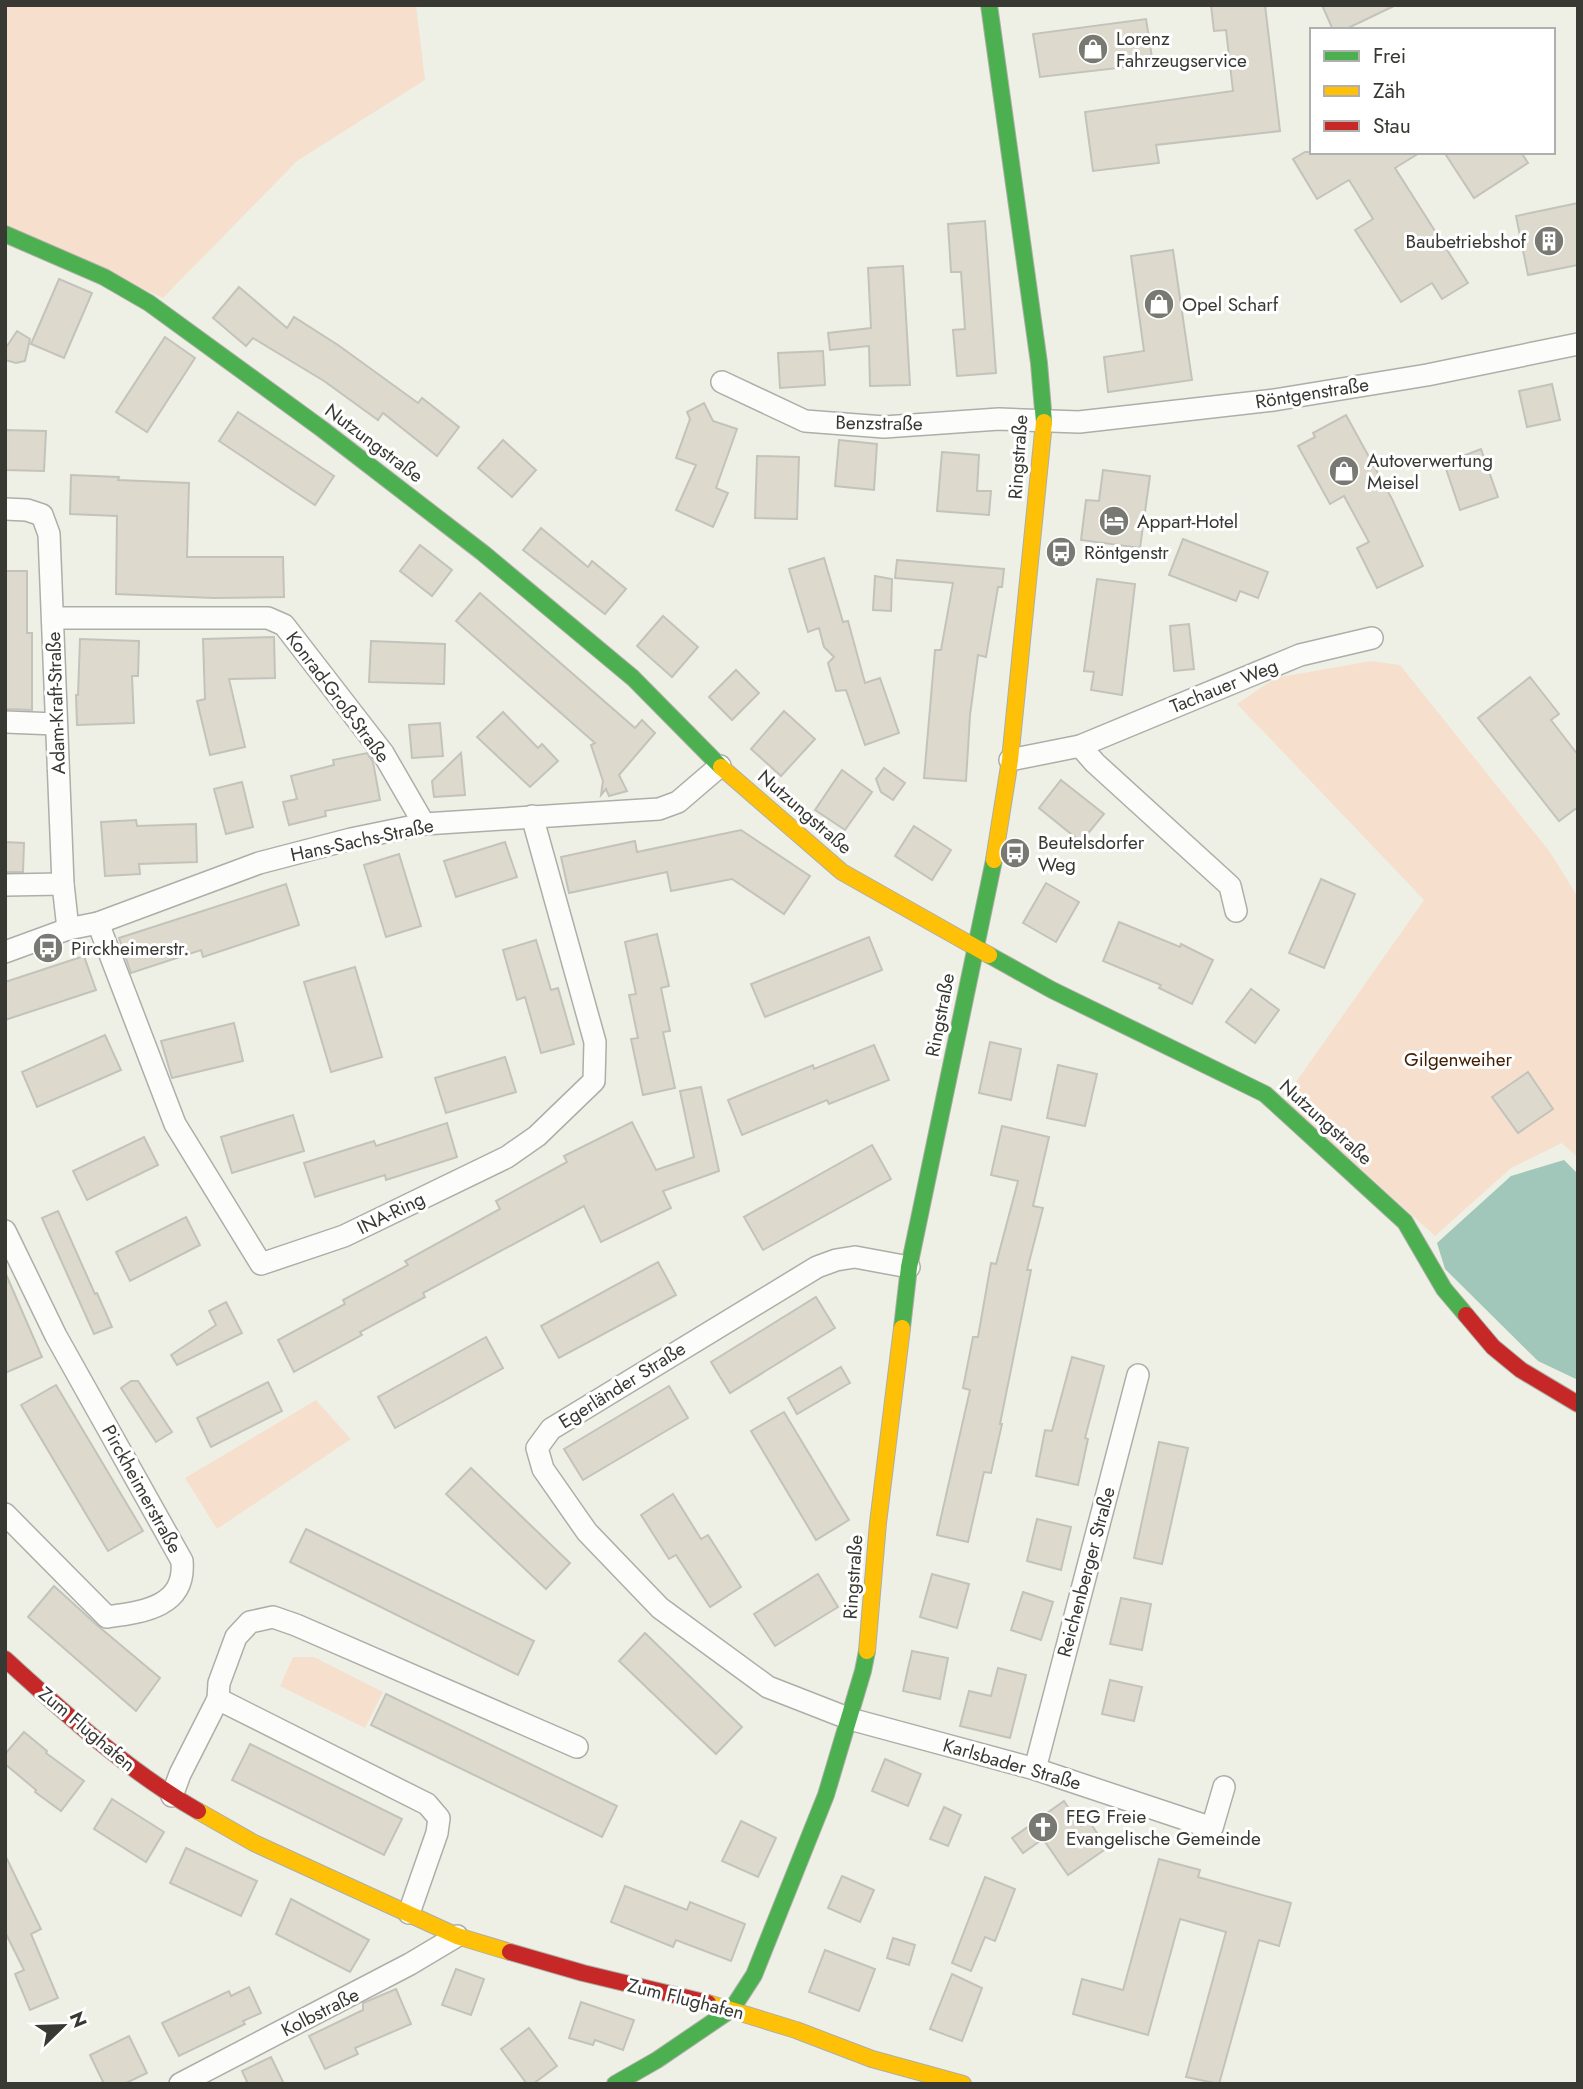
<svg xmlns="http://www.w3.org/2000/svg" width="1583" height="2089" font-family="Jost,sans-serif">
<rect width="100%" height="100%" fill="#eef0e6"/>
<g fill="#f6e0cd">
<polygon points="5,5 416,5 425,80 297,161 163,298 5,226"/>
<polygon points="1371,661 1400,665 1550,852 1578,897 1578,1158 1562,1143 1511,1168 1435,1236 1284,1099 1424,900 1237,704 1275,678"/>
<polygon points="316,1400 351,1439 217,1529 185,1478"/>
<polygon points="293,1657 314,1657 383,1692 365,1728 280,1686"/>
</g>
<polygon fill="#a0c7b9" points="1564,1160 1578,1174 1578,1380 1538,1361 1445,1269 1437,1243 1511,1176"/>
<g fill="#ddd9cc" stroke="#c3c3bc" stroke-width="2">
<polygon points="1211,5 1265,5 1280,131 1156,145 1159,163 1093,171 1085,112 1233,91 1226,30 1214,31"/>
<polygon points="1322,5 1396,5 1344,30 1333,30"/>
<polygon points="1146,19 1153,64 1040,77 1033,34"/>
<polygon points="1305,152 1421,152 1395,168 1468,283 1442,299 1432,283 1401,302 1355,230 1373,219 1349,180 1317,199 1293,159"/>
<polygon points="1444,152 1521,152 1528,163 1474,198"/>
<polygon points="1578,203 1578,265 1528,275 1516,216"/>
<polygon points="985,221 996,373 957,376 953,330 965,329 961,272 951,272 948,224"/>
<polygon points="1173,250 1192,380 1108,392 1104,357 1144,351 1131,256"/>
<polygon points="903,266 910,385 870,386 869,346 830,350 828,333 871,328 868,268"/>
<polygon points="59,279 92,293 64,358 31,344"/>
<polygon points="239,287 287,328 294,317 338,345 418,403 422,398 459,427 437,456 383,413 378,420 324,381 253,338 246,346 213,318"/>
<polygon points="17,331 30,339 25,361 16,363 5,360 5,349"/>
<polygon points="165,337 195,358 147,432 116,412"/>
<polygon points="823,351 825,385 780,388 778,353"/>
<polygon points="1552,384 1560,420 1527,427 1519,391"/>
<polygon points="704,403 713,421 737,429 716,488 728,493 713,527 676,510 696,465 676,458 690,419 687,412"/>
<polygon points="238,412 334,476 315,505 219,441"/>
<polygon points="1346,415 1392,499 1423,566 1377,588 1357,548 1369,542 1344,496 1330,504 1298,446 1315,437 1313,433"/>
<polygon points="5,430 46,431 44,471 5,470"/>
<polygon points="503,440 536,470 512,497 478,468"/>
<polygon points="839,440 877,444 874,490 835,486"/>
<polygon points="1481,449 1498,497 1460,510 1444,463"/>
<polygon points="942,452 979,455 977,491 991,491 989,515 937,511"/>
<polygon points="757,456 799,457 797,519 755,518"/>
<polygon points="1103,470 1150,476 1140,548 1081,540 1086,500 1099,501"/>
<polygon points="71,475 119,477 118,480 189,483 187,557 283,557 284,597 214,598 116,594 117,516 70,514"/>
<polygon points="541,528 588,567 592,561 626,589 605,614 523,550"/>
<polygon points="1183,539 1268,572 1258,598 1240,591 1236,601 1169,575"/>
<polygon points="420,545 452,570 432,596 400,571"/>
<polygon points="824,558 843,622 848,621 865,683 880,678 899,733 865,745 846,690 836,691 828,663 834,657 824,647 819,628 808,632 789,569"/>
<polygon points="897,560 1004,569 1002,587 998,587 986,657 978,655 970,715 966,781 924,778 935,650 941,650 953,583 895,578"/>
<polygon points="5,571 27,571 27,633 32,633 32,710 5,709"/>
<polygon points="875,576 892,579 891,611 873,610"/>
<polygon points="1097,579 1135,584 1122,695 1091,690 1094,672 1084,671"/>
<polygon points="480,593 635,728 642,720 655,733 619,775 627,791 609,796 606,789 601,795 603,781 591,745 595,743 456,621"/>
<polygon points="663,616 698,647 672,677 637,646"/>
<polygon points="1189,624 1194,669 1174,671 1170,626"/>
<polygon points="274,637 275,678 229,679 245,747 210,755 197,701 205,699 203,639"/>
<polygon points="80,639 139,641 138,676 132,676 134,723 77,725 76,695 78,695"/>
<polygon points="371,641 445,644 444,684 369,682"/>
<polygon points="736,670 759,693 732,720 709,697"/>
<polygon points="1530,677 1559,714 1551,720 1578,755 1578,807 1559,821 1478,718"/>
<polygon points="784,711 815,739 781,776 751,749"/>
<polygon points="503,712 538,748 542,744 558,761 530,787 477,737"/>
<polygon points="440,723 443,756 412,758 409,725"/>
<polygon points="367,753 373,762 380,800 325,811 326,816 289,825 283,802 297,799 291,776 334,765 333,760"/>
<polygon points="461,753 465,795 434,797 432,781"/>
<polygon points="884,768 905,783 893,800 881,792 876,779"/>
<polygon points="842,770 872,792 845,830 815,810"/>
<polygon points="1061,780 1104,814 1081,842 1039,808"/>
<polygon points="242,782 253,827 226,834 214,789"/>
<polygon points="136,820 137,826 196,824 197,862 139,864 140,874 105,876 101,822"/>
<polygon points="914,826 951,850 932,880 895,856"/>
<polygon points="741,830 810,876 784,914 732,879 671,891 667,872 569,893 561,857 635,841 637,852"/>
<polygon points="5,842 24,843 23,872 5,872"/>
<polygon points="505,842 517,877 456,897 444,861"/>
<polygon points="399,854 421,926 386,937 364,865"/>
<polygon points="1321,879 1355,894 1324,968 1289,953"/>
<polygon points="1046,883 1079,902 1056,942 1023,923"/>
<polygon points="286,884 299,925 203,957 201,950 131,973 119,938"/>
<polygon points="1119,922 1180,947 1181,944 1213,960 1192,1004 1159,988 1161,985 1103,961"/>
<polygon points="657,934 669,986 661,988 670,1031 663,1032 675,1088 643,1095 631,1039 638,1038 629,995 636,994 625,942"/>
<polygon points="869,937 882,970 765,1017 751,984"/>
<polygon points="536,940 551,990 558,988 574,1044 541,1053 525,997 517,1000 503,950"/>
<polygon points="84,956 96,990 5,1020 5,982"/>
<polygon points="355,967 382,1057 331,1072 304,982"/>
<polygon points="1251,989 1279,1010 1255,1043 1226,1022"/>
<polygon points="234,1023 243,1061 172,1078 161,1041"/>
<polygon points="105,1035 121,1070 37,1107 22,1072"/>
<polygon points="990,1042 1021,1049 1011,1100 979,1093"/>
<polygon points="874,1045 889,1080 829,1104 827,1100 742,1135 728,1100 813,1065 814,1069"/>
<polygon points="505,1057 516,1092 446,1113 435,1078"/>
<polygon points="1058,1065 1097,1074 1085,1126 1047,1118"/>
<polygon points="1528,1072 1553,1109 1518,1133 1492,1097"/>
<polygon points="701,1087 719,1171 663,1191 671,1208 601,1242 584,1206 423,1293 425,1297 360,1332 362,1335 294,1372 278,1340 345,1304 343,1300 408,1265 405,1261 500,1209 496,1201 567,1162 564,1156 632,1122 656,1170 694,1157 680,1091"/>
<polygon points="293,1115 304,1151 232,1173 221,1137"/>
<polygon points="447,1123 457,1157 386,1180 385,1175 315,1197 304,1163 374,1141 376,1146"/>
<polygon points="1002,1126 1049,1137 1033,1206 1043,1208 1027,1270 1031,1270 1000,1424 1002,1424 991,1473 984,1472 968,1542 937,1535 970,1390 963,1388 973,1337 978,1337 991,1263 996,1264 1018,1181 991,1175"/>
<polygon points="144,1137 158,1165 87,1200 73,1171"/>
<polygon points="872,1145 891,1179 763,1250 744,1217"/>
<polygon points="58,1211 95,1294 97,1293 112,1327 94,1334 42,1218"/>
<polygon points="186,1217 200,1245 130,1281 116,1252"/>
<polygon points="658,1262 676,1295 559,1358 541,1326"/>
<polygon points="5,1272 42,1357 5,1373"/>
<polygon points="816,1297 835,1328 730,1393 711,1362"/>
<polygon points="226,1302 242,1333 177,1365 171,1355 216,1325 209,1311"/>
<polygon points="486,1337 503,1368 395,1428 378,1397"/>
<polygon points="1072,1357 1104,1366 1085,1438 1088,1439 1078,1485 1036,1476 1045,1430 1052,1431"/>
<polygon points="841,1367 850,1383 797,1414 788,1398"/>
<polygon points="131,1381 138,1381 172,1432 156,1442 121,1388"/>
<polygon points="268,1382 282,1411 211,1447 197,1418"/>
<polygon points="56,1385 143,1531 108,1551 21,1405"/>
<polygon points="669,1386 688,1418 583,1480 564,1449"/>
<polygon points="784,1412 849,1520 816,1540 751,1431"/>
<polygon points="1159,1442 1188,1448 1162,1564 1134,1558"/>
<polygon points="471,1468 570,1563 546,1589 446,1494"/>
<polygon points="673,1494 701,1539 708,1535 741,1587 710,1607 676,1555 669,1559 641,1515"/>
<polygon points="1037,1519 1071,1527 1061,1570 1027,1561"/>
<polygon points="306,1529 534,1641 518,1675 290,1562"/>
<polygon points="818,1574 838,1607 775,1646 754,1614"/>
<polygon points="932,1574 969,1584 957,1628 920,1617"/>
<polygon points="54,1586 98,1626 160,1678 136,1711 28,1617"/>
<polygon points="1023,1592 1053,1602 1041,1640 1011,1630"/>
<polygon points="1121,1598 1151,1604 1142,1650 1110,1644"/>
<polygon points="645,1633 742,1727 716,1754 619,1661"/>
<polygon points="912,1651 948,1658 940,1699 903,1691"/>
<polygon points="998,1668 1026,1675 1010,1738 960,1726 969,1691 991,1696"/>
<polygon points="1110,1680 1142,1687 1134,1721 1102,1714"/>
<polygon points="386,1694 617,1806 602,1837 371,1725"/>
<polygon points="24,1732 47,1751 46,1753 84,1781 61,1811 35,1792 36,1790 5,1764 5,1754"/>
<polygon points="250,1744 402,1819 384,1855 232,1780"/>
<polygon points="885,1759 921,1774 908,1806 872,1791"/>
<polygon points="112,1799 164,1832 146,1862 94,1829"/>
<polygon points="1064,1801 1081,1826 1089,1821 1107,1848 1068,1875 1043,1839 1023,1853 1012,1838"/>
<polygon points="944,1807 961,1815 948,1846 930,1839"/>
<polygon points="741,1821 776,1838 758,1877 722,1861"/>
<polygon points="186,1848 257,1881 241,1916 170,1883"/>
<polygon points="5,1855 41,1929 31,1934 58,1998 30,2010 15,1974 24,1970 5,1932"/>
<polygon points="1159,1859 1200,1870 1198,1877 1291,1903 1279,1946 1259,1940 1219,2084 1186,2077 1226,1932 1180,1919 1148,2035 1073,2014 1082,1979 1123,1990"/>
<polygon points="842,1876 874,1890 860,1922 828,1908"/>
<polygon points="985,1877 1015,1889 995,1941 985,1937 971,1971 952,1963"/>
<polygon points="625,1886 687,1910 690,1902 745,1924 731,1961 676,1940 673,1947 611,1922"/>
<polygon points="291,1899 369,1940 350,1972 276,1934"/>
<polygon points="893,1938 915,1945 909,1965 887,1958"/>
<polygon points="825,1950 875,1969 859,2011 809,1992"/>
<polygon points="456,1969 484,1979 471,2015 442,2005"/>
<polygon points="952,1974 982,1988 962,2041 930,2029"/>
<polygon points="249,1987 261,2013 243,2021 245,2024 179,2056 162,2023 229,1991 231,1996"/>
<polygon points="396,1989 411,2024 355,2048 358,2054 325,2069 309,2036 363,2010 363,2003"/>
<polygon points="581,2002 634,2020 623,2050 595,2040 593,2045 569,2038"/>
<polygon points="529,2028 557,2066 533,2084 527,2084 501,2049"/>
<polygon points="129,2036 147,2073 124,2084 104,2084 90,2055"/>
<polygon points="271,2057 284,2084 248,2084 242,2071"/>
</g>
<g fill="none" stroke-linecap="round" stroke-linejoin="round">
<g stroke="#adaea7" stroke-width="24">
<g id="street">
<polyline points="722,382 805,421 884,427 999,419 1079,422 1274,400 1427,375 1578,344"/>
<polyline points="5,509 27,510 42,515 49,534 63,884 68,929"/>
<polyline points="53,618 268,618 284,625 383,753 424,824"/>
<polyline points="5,722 56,724"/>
<polyline points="1080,746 1095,763 1230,886 1236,911"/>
<polyline points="1010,760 1080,746 1300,655 1372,638"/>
<polyline points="5,885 63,884"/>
<polyline points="98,923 175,1124 261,1264 344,1236 507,1157 537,1136 594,1081 595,1042 532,816"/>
<polyline points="5,952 68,929 98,923 259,863 351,839 424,824 659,809 678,802 720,766"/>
<path d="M5 1231 56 1336 182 1561C186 1607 143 1612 107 1617L5 1514"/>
<polyline points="909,1267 855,1257 836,1260 817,1267 551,1429 537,1448 543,1469 587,1532 660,1608 768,1687 850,1719 1035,1769 1212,1828 1224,1787"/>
<polyline points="218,1699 427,1804 439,1818 437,1833 409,1913"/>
<polyline points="1035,1769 1138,1375"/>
<polyline points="172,1796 180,1774 218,1699 219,1683 236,1637 250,1622 273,1617 296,1625 577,1747"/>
<polyline points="180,2084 410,1964 457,1936"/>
</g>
</g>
<g stroke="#adaea7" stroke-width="18">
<g id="fast">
<polyline points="989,5 1039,363 1044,422"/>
<polyline points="5,234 104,277 149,303 322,429 483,553 633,678 721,767"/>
<polyline points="989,955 1052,990 1265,1094 1405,1222 1444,1289 1466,1315"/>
<polyline points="902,1328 909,1267 994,860"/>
<polyline points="615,2084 657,2060 732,2009 754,1975 826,1795 863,1671 867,1651"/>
</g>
</g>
<g stroke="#adaea7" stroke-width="18">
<g id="slow">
<polyline points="721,767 842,872 989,955"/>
<polyline points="994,860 1010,760 1044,422"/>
<polyline points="867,1651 878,1523 902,1328"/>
<polyline points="198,1811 254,1843 457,1936 510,1952"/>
<polyline points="708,2003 796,2030 872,2059 963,2084"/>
</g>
</g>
<g stroke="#adaea7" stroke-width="18">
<g id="jam">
<polyline points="1466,1315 1493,1347 1521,1370 1578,1404"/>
<path d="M5 1659C66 1714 126 1770 198 1811"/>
<polyline points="510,1952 583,1973 708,2003"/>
</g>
</g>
<use href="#street" stroke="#fcfdfb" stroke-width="21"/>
<use href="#fast" stroke="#4caf50" stroke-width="16"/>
<use href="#slow" stroke="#ffc107" stroke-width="16"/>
<use href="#jam" stroke="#c62828" stroke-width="16"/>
</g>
<defs>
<g id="shop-disc" transform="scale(1.575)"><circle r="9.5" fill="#787972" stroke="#fff"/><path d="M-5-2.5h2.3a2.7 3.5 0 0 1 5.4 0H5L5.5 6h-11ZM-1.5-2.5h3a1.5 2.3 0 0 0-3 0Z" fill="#fff"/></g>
<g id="building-disc" transform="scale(1.575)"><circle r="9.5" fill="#787972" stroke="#fff"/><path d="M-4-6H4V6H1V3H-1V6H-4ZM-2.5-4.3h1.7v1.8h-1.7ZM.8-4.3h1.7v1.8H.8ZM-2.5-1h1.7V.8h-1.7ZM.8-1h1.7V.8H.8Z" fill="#fff"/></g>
<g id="hotel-disc" transform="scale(1.575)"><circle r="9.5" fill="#787972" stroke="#fff"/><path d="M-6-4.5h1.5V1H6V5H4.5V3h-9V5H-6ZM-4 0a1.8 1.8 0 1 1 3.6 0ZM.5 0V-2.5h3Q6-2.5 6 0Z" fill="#fff"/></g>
<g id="bus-disc" transform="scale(1.575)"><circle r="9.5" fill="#787972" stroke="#fff"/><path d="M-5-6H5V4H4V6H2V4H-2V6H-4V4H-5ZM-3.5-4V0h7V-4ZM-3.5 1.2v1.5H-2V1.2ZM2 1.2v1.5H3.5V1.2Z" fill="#fff"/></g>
<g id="church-disc" transform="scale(1.575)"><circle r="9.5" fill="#787972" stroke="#fff"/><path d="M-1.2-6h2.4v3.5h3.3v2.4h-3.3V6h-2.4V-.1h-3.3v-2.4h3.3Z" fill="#fff"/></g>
</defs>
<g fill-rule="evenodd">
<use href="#shop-disc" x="1093" y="49"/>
<use href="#building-disc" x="1549" y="241"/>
<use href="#shop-disc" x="1159" y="304"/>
<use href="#shop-disc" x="1344" y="471"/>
<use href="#hotel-disc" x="1114" y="521"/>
<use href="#bus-disc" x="1061" y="552"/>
<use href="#bus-disc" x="1015" y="853"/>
<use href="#bus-disc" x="48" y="948"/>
<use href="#church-disc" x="1043" y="1827"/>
</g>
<g text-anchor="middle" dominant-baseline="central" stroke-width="6" stroke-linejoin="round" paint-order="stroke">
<g font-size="19" fill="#383933" stroke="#fff" text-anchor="start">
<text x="1116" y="38">Lorenz<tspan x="1116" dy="22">Fahrzeugservice</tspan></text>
<text x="1526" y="241" text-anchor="end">Baubetriebshof</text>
<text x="1182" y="304">Opel Scharf</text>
<text x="1367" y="460">Autoverwertung<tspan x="1367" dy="22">Meisel</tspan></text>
<text x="1137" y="521">Appart-Hotel</text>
<text x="1084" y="552">Röntgenstr</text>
<text x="1038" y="842">Beutelsdorfer<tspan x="1038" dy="22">Weg</tspan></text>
<text x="71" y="948">Pirckheimerstr.</text>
<text x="1066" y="1816">FEG Freie<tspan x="1066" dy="22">Evangelische Gemeinde</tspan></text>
</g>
<g font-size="19" fill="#383933" stroke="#fff">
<text transform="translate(1312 393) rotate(-9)">Röntgenstraße</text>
<text transform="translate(879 423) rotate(1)">Benzstraße</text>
<text transform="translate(374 443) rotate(37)">Nutzungstraße</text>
<text transform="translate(1018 457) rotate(-86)">Ringstraße</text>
<text transform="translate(1224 686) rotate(-22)">Tachauer Weg</text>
<text transform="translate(338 697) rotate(53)">Konrad-Groß-Straße</text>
<text transform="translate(56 703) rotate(-92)">Adam-Kraft-Straße</text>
<text transform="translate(805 812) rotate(41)">Nutzungstraße</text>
<text transform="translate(362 840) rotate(-12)">Hans-Sachs-Straße</text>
<text transform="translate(940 1015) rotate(-79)">Ringstraße</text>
<text transform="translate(1326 1122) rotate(42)">Nutzungstraße</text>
<text transform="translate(391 1213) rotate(-26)">INA-Ring</text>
<text transform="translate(622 1385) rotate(-32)">Egerländer Straße</text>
<text transform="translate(142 1489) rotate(61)">Pirckheimerstraße</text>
<text transform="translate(1086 1572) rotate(-75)">Reichenberger Straße</text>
<text transform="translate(853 1577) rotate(-86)">Ringstraße</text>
<text transform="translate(87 1729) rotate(40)">Zum Flughafen</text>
<text transform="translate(1012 1764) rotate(16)">Karlsbader Straße</text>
<text transform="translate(686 1999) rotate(14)">Zum Flughafen</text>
<text transform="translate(320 2012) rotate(-27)">Kolbstraße</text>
</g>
<g font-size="19" fill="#451e00" stroke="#fff">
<text x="1458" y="1059">Gilgenweiher</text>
</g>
</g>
<rect width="1583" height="2089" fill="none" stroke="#383933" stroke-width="14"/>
<rect x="1310" y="28" width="245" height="126" fill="#ffffff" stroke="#afb0ad" stroke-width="2"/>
<rect x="1324" y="51" width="35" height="10" fill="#4caf50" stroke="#afb0ad" stroke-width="2"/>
<text x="1373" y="63" font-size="21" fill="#383933">Frei</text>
<rect x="1324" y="86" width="35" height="10" fill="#ffc107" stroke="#afb0ad" stroke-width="2"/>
<text x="1373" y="98" font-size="21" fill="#383933">Zäh</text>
<rect x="1324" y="121" width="35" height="10" fill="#c62828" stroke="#afb0ad" stroke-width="2"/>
<text x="1373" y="133" font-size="21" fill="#383933">Stau</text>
<g transform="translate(63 2026) rotate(67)" stroke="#ffffff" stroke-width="5" paint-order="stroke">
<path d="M0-5L12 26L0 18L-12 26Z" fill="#383933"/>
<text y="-10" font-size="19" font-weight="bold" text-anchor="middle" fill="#383933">N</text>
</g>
</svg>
